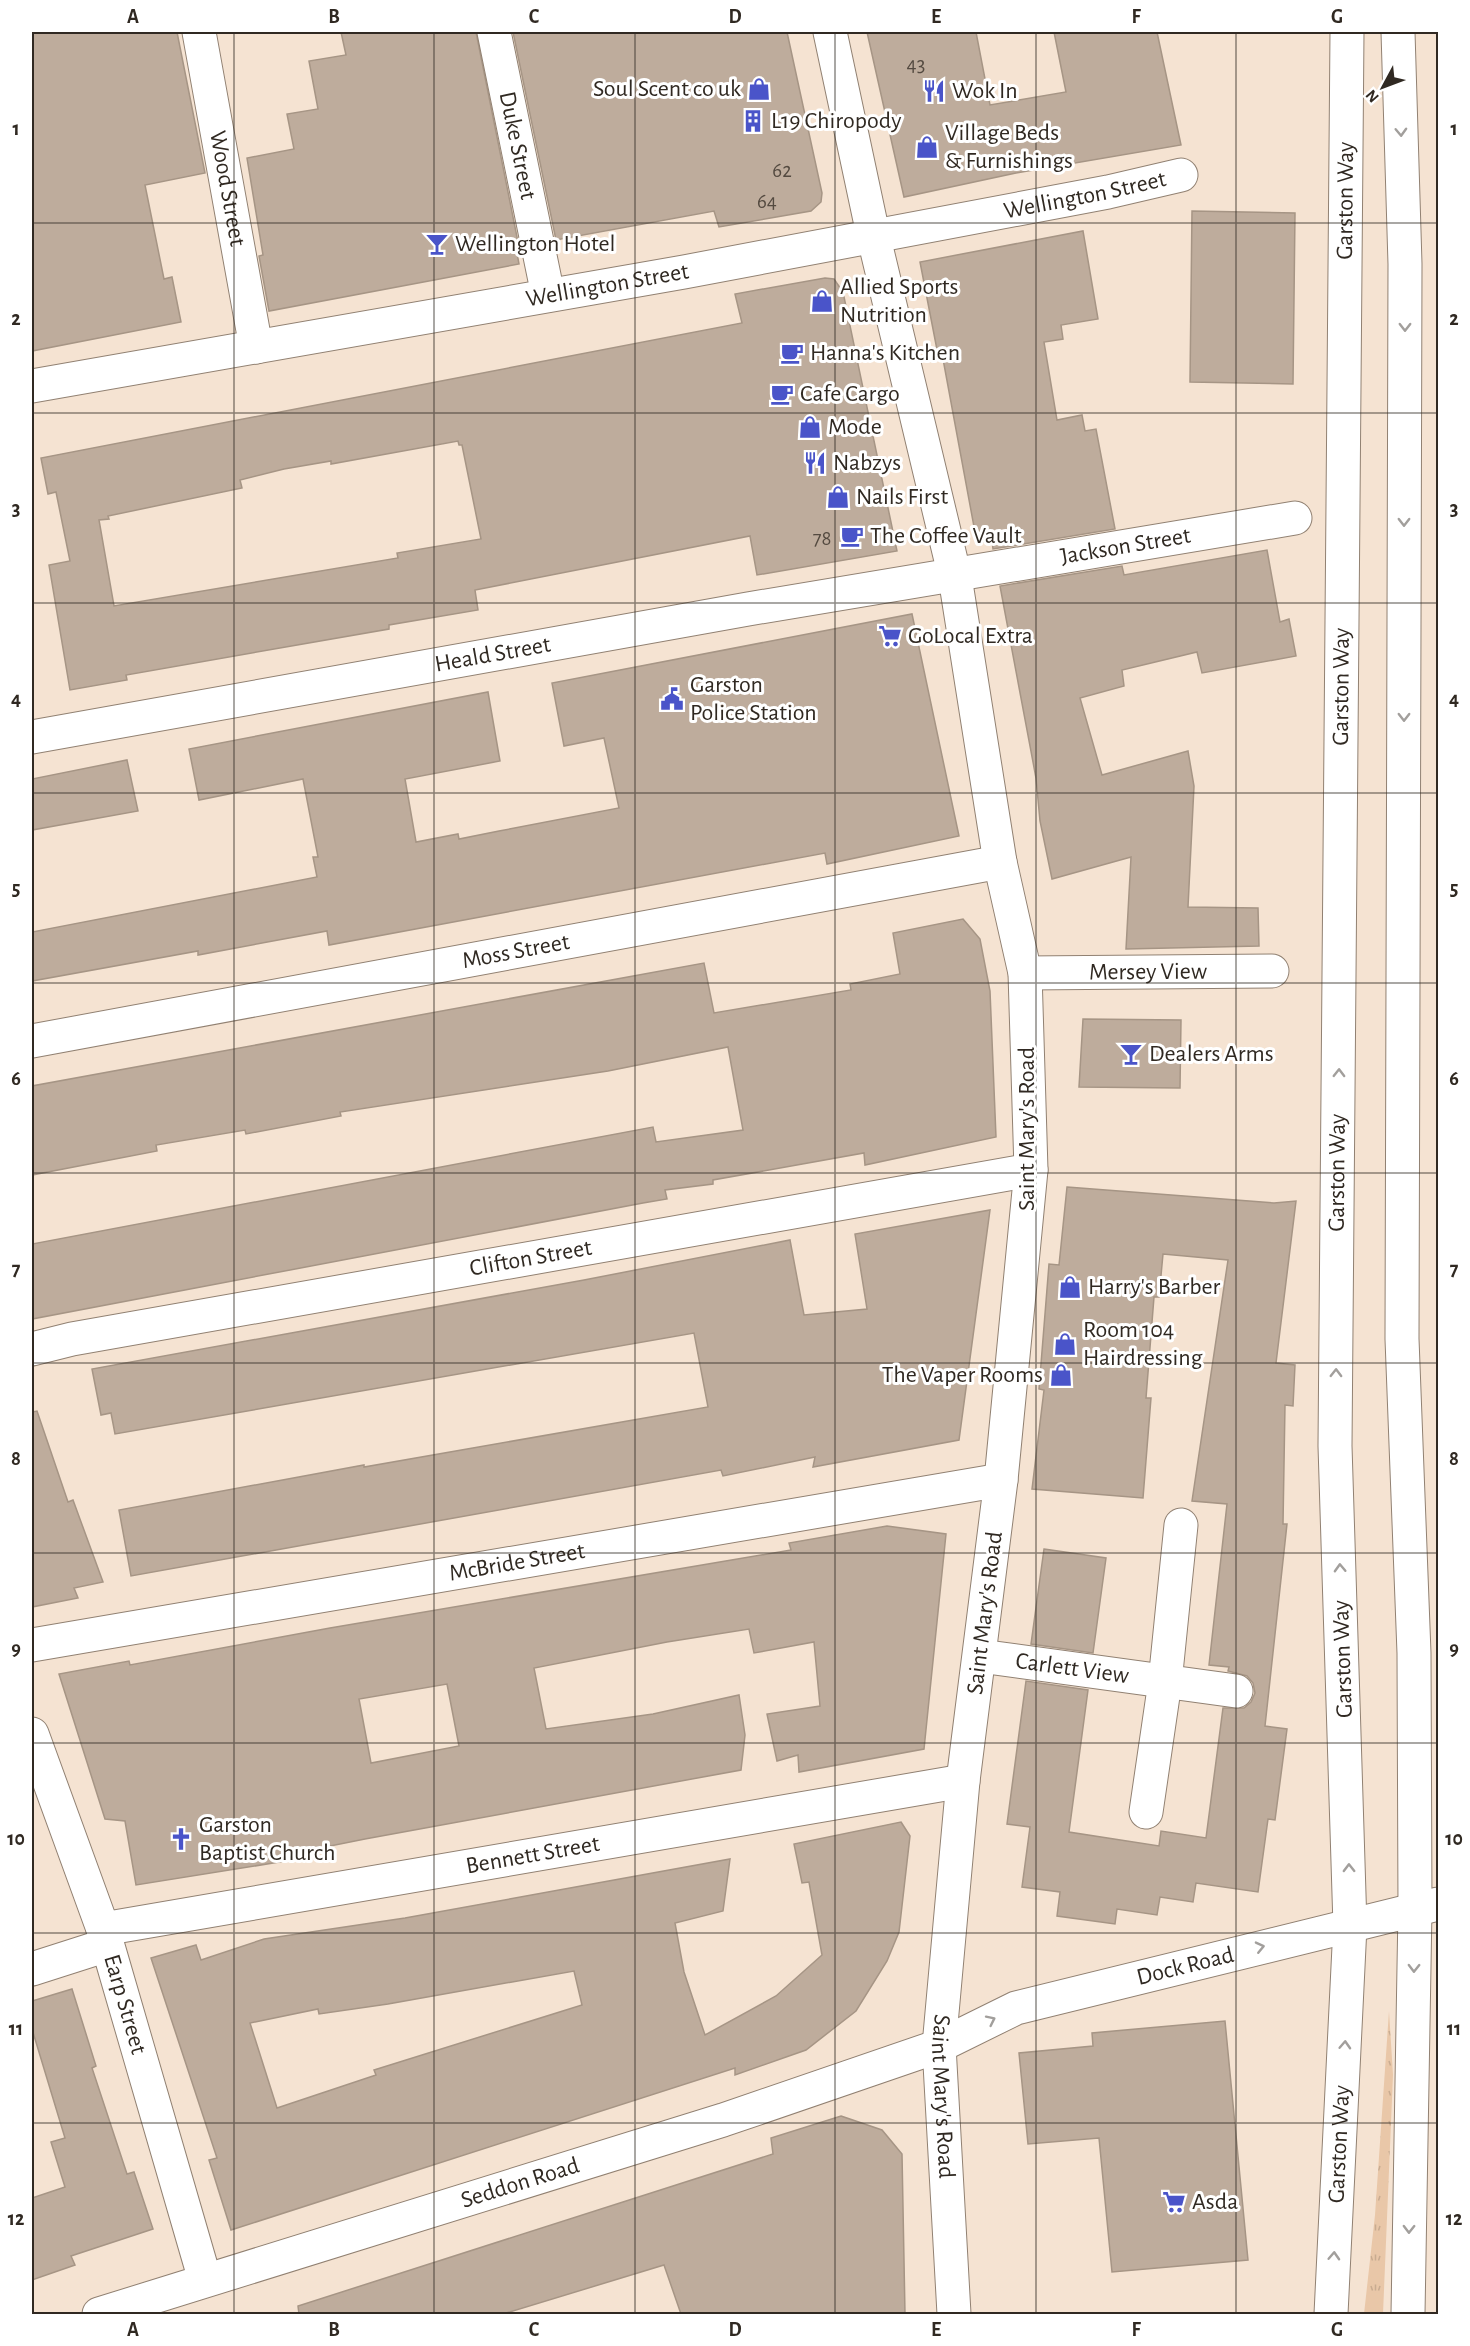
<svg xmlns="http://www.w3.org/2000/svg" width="1470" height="2346" font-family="'Alegreya Sans',sans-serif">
<defs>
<pattern id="grass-tufts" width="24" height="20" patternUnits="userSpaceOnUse" patternTransform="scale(1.5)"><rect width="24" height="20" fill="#e9c7a8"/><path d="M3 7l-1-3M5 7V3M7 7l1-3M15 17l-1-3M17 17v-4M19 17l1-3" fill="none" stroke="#c8ab90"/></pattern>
</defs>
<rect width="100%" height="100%" fill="#f5e3d2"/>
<polygon fill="url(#grass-tufts)" points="1389,2011 1393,2075 1383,2314 1364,2314 1375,2215"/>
<g fill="#beac9c" stroke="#a69585" stroke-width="1.5" fill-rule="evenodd">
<polygon points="32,32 177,32 205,173 145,185 164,279 172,277 181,322 32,351"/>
<polygon points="341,32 476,32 519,247 516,248 519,264 269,311 259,256 263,255 247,158 294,149 287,114 318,109 309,61 346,55"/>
<polygon points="513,32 787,32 822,193 821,202 811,211 719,227 714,211 556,240"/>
<polygon points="867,32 976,32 990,105 1066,92 1054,32 1157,32 1181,145 1016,173 904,197"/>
<polygon points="1192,211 1295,213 1293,384 1190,382"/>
<polygon points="1083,231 1098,319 1061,325 1063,339 1044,342 1057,420 1082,415 1085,431 1096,429 1115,529 993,549 992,541 977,543 943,359 939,360 920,262"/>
<path d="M825 278 834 279 843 292 897 551 757 575 750 536 475 590 478 610 389 625V629L126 675 127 680 70 690 49 565 70 561 56 492 48 494 41 458 742 323 735 294ZM458 441 459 445H462L481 539 397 553 398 558 114 606 99 520 109 519 108 516 242 488 240 480 284 469 331 461V464Z"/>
<polygon points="1267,550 1280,622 1289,619 1296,656 1202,673 1197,652 1122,670 1124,686 1080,698 1102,775 1188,751 1194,786 1188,907 1258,908 1259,946 1126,949 1131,857 1052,879 1040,821 1036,778 1000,586 1122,566 1124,575"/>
<polygon points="912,614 959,836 827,864 825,853 329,945 327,931 198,955 198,951 32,981 32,932 317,877 313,857 318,857 303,779 199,800 189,749 488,692 500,761 405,779 416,842 458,834 459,839 499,831 619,808 604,738 564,746 552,683"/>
<polygon points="127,760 138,811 32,830 32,779"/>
<polygon points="963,919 980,939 990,991 996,1137 865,1165 864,1153 713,1180 713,1184 665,1190 667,1199 643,1203 32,1319 32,1244 653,1127 656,1142 743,1130 728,1047 608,1071 340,1112 341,1116 246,1134 245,1130 156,1145 157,1151 32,1175 32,1086 704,963 714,1013 851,990 850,984 900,974 893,933"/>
<polygon points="1083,1019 1181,1020 1180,1088 1079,1087"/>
<polygon points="1067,1187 1274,1203 1296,1201 1276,1363 1295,1365 1293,1406 1285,1405 1283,1524 1287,1524 1265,1726 1287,1729 1275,1820 1268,1819 1258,1892 1196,1883 1193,1902 1160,1897 1157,1915 1117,1909 1115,1924 1057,1916 1060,1892 1022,1887 1030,1827 1007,1824 1026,1681 1088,1690 1069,1832 1159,1846 1161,1831 1206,1838 1223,1708 1244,1708 1251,1702 1255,1693 1253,1683 1247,1676 1228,1671 1229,1667 1209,1665 1227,1504 1192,1501 1228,1260 1163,1254 1159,1297 1154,1297 1146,1398 1151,1398 1143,1498 1032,1489 1044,1390 1039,1389 1049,1264 1059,1265"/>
<polygon points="990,1210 959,1440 813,1467 815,1457 723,1476 721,1470 131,1576 119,1510 364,1465 364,1467 708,1407 694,1333 115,1434 111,1413 101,1415 92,1369 584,1280 790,1240 804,1315 867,1309 855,1234"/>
<polygon points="37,1411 68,1502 73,1500 103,1582 74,1588 78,1598 32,1607 32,1412"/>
<path d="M887 1526 946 1534 924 1749 799 1772 798 1755 777 1761 767 1714 820 1706 814 1642 754 1653 749 1629 667 1642 534 1668 546 1729 653 1714 739 1695 745 1735 741 1770 365 1839 285 1855 286 1861 136 1885 125 1821 105 1819 59 1674 129 1661 130 1665 330 1628 791 1550 789 1543ZM447 1684 459 1746 371 1763 359 1699Z"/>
<polygon points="1044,1549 1106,1558 1093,1653 1031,1644"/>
<path d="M901 1822 910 1836 899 1932 887 1961 856 2011 806 2050 735 2075V2068L231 2230 209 2160 217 2158 151 1958 196 1945 201 1960 264 1939 405 1918 730 1859 723 1911 675 1923 684 1972 705 2035 776 1996 822 1955 809 1882 802 1883 794 1844ZM574 1971 582 2005 374 2070 376 2075 277 2108 250 2023 318 2009 319 2014 388 2004Z"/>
<polygon points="72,1989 96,2066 92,2068 127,2174 134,2172 153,2229 71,2256 75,2265 32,2280 32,2198 65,2187 51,2142 65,2138 32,2029 32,2001"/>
<polygon points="1225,2021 1248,2260 1112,2272 1099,2138 1028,2144 1019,2053 1093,2046 1092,2033"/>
<polygon points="841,2116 882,2130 902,2154 905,2314 681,2314 664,2265 503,2314 299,2314 298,2306 773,2154 771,2138"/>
</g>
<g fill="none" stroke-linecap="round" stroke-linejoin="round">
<g stroke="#918172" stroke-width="35">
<g id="street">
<path id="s1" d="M199 32 256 347"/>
<path id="s2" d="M494 32 548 295"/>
<path id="s3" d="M830 32 873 234 955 577 1000 862 1025 973 1031 1170 1001 1480 963 1781 939 2046 954 2314"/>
<path id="s4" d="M32 386 684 272 1108 192 1181 175"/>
<path id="s5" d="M32 737 748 609 1295 518"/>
<path id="s6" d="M1025 973 1272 971"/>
<path id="s7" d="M32 1041 1000 862"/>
<path id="s8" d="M32 1349 72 1339 1031 1170"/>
<path id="s9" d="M32 1645 1001 1480"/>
<path id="s10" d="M980 1656 1236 1691"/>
<path id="s11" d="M32 1734 103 1929 205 2280"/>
<polyline points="1146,1812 1165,1682 1181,1525"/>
<path id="s12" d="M103 1929 963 1781"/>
<polyline points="32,1969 107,1945"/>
<path id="s13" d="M99 2314 723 2120 939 2046 1016 2008 1438 1904"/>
</g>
</g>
<g stroke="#918172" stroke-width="35">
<g id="highway">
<polyline points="1398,32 1405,264 1402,1339 1414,1653 1415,1909 1408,2314"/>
<path id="s14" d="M1331 2314 1350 1926 1335 1446 1347 32"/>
</g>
</g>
<use href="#street" stroke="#fff" stroke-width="33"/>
<use href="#highway" stroke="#fff" stroke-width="33"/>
</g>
<defs><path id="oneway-chevron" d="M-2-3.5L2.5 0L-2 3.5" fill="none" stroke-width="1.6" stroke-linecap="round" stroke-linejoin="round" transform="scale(1.5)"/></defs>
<g stroke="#a29f9c">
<use href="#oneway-chevron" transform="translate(1401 132) rotate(88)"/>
<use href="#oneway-chevron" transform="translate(1405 327) rotate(90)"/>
<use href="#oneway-chevron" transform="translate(1404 522) rotate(90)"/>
<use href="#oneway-chevron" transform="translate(1404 717) rotate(90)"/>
<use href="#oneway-chevron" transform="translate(1339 1073) rotate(-89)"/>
<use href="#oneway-chevron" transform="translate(1336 1373) rotate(-89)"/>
<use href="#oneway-chevron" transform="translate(1340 1568) rotate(-92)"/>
<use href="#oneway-chevron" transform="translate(1349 1868) rotate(-91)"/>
<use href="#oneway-chevron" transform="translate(1260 1947) rotate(-13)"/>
<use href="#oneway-chevron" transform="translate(1414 1968) rotate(91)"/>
<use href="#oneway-chevron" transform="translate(991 2020) rotate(-26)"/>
<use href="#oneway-chevron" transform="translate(1345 2045) rotate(-87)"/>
<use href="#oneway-chevron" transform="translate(1409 2229) rotate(91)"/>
<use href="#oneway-chevron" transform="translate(1334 2256) rotate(-87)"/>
</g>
<path fill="none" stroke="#302922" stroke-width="1.5" stroke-opacity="0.55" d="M234 32V2314M434 32V2314M635 32V2314M835 32V2314M1036 32V2314M1236 32V2314M32 223H1438M32 413H1438M32 603H1438M32 793H1438M32 983H1438M32 1173H1438M32 1363H1438M32 1553H1438M32 1743H1438M32 1933H1438M32 2123H1438"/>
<defs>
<g id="shop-bare" transform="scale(1.8)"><path d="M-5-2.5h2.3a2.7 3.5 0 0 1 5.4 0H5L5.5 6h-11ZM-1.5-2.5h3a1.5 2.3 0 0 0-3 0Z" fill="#4a54c9" stroke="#fff" stroke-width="2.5" paint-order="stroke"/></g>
<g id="restaurant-bare" transform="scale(1.8)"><path d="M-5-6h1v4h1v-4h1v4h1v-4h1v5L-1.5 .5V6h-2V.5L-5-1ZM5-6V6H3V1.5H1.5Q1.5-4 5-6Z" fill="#4a54c9" stroke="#fff" stroke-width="2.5" paint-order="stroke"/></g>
<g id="building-bare" transform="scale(1.8)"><path d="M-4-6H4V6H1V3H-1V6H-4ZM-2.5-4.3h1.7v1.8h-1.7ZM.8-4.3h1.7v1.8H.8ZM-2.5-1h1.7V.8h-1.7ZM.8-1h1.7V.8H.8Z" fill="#4a54c9" stroke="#fff" stroke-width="2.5" paint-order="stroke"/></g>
<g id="bar-bare" transform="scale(1.8)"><path d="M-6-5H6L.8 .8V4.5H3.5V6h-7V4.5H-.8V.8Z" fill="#4a54c9" stroke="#fff" stroke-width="2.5" paint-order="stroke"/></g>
<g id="cafe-bare" transform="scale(1.8)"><path d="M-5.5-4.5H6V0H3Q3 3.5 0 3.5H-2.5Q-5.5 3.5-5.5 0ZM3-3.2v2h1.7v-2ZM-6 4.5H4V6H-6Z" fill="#4a54c9" stroke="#fff" stroke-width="2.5" paint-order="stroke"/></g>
<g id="supermarket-bare" transform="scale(1.8)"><path d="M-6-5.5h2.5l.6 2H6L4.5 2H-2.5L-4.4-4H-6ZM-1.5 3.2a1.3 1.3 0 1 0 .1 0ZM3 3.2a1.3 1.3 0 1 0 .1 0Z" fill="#4a54c9" stroke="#fff" stroke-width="2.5" paint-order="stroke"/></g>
<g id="civic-bare" transform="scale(1.8)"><path d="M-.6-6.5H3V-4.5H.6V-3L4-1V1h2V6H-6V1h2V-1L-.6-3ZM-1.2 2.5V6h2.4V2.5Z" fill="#4a54c9" stroke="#fff" stroke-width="2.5" paint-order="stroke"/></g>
<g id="church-bare" transform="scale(1.8)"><path d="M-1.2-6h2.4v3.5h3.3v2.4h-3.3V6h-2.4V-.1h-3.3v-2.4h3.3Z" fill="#4a54c9" stroke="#fff" stroke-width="2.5" paint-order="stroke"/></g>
</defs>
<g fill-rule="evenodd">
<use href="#shop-bare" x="759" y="89"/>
<use href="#restaurant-bare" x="934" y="91"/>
<use href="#building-bare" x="753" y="121"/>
<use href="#shop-bare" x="927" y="147"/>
<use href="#bar-bare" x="437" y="244"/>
<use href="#shop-bare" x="822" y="301"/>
<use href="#cafe-bare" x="792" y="353"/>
<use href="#cafe-bare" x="782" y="394"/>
<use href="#shop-bare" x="810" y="427"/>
<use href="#restaurant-bare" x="815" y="463"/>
<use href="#shop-bare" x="838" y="497"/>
<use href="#cafe-bare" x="852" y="536"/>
<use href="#supermarket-bare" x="890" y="636"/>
<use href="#civic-bare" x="672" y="699"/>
<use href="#bar-bare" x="1131" y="1054"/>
<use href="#shop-bare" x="1070" y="1287"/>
<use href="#shop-bare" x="1065" y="1344"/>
<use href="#shop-bare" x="1061" y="1375"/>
<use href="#church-bare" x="181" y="1839"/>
<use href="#supermarket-bare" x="1174" y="2202"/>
</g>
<g text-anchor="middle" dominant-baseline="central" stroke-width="6" stroke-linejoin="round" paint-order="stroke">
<g font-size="21" fill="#544a40">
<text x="916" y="64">43</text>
<text x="782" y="170">62</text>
<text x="767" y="201">64</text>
<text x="822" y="538">78</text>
</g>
<g font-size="24" fill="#302922" stroke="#fff" text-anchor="start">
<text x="741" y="89" text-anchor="end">Soul Scent co uk</text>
<text x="952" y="91">Wok In</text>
<text x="771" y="121">L19 Chiropody</text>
<text x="945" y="133">Village Beds<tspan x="945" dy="28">&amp; Furnishings</tspan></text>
<text x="455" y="244">Wellington Hotel</text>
<text x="840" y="287">Allied Sports<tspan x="840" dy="28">Nutrition</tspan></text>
<text x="810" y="353">Hanna's Kitchen</text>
<text x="800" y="394">Cafe Cargo</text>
<text x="828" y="427">Mode</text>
<text x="833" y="463">Nabzys</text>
<text x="856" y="497">Nails First</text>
<text x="870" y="536">The Coffee Vault</text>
<text x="908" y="636">GoLocal Extra</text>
<text x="690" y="685">Garston<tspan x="690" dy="28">Police Station</tspan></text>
<text x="1149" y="1054">Dealers Arms</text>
<text x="1088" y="1287">Harry's Barber</text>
<text x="1083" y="1330">Room 104<tspan x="1083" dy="28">Hairdressing</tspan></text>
<text x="1043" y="1375" text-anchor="end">The Vaper Rooms</text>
<text x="199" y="1825">Garston<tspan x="199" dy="28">Baptist Church</tspan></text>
<text x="1192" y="2202">Asda</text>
</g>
<g font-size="24" fill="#302922" stroke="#fff">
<text stroke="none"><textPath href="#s2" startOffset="116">Duke Street</textPath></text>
<text stroke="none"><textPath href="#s1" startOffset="159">Wood Street</textPath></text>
<text stroke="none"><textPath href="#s4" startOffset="1070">Wellington Street</textPath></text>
<text stroke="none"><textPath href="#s14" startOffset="2114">Garston Way</textPath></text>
<text stroke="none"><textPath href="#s4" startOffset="584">Wellington Street</textPath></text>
<text stroke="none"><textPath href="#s5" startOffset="1110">Jackson Street</textPath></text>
<text stroke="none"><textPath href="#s5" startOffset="468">Heald Street</textPath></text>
<text stroke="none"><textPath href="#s14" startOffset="1628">Garston Way</textPath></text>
<text stroke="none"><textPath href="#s7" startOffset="492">Moss Street</textPath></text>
<text stroke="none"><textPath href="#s6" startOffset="123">Mersey View</textPath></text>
<text transform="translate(1027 1129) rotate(-90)">Saint Mary's Road</text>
<text stroke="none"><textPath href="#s14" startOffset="1142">Garston Way</textPath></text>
<text stroke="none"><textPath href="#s8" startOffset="507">Clifton Street</textPath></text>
<text stroke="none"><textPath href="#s9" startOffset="492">McBride Street</textPath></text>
<text transform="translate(985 1613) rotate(-83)">Saint Mary's Road</text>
<text transform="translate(1343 1659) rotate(-92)">Garston Way</text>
<text stroke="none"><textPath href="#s10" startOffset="93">Carlett View</textPath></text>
<text stroke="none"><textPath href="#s12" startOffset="436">Bennett Street</textPath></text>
<text stroke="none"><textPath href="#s13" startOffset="1142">Dock Road</textPath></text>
<text stroke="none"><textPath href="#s11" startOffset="286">Earp Street</textPath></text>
<text stroke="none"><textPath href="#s3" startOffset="2090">Saint Mary's Road</textPath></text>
<text stroke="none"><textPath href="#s14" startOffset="170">Garston Way</textPath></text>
<text stroke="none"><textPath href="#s13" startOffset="441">Seddon Road</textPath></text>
</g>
</g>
<rect width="1470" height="2346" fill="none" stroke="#ffffff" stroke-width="66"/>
<g transform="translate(1383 87) rotate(229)" stroke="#ffffff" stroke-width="4.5" paint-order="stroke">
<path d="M0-4.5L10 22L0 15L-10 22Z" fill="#302922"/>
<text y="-9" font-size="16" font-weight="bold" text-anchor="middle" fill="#302922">N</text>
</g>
<rect x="33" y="33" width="1404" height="2280" fill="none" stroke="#302922" stroke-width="2"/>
<g font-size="20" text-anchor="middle" font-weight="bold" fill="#302922">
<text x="133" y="23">A</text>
<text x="334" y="23">B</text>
<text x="534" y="23">C</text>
<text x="735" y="23">D</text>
<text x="936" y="23">E</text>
<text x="1136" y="23">F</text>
<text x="1337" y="23">G</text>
<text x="16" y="135">1</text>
<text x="1454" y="135">1</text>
<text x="16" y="325">2</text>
<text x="1454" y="325">2</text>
<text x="16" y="515">3</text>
<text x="1454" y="515">3</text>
<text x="16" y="705">4</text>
<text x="1454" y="705">4</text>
<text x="16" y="895">5</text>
<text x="1454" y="895">5</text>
<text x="16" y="1085">6</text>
<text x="1454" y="1085">6</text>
<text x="16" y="1275">7</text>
<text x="1454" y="1275">7</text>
<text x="16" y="1465">8</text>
<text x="1454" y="1465">8</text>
<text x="16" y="1655">9</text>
<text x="1454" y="1655">9</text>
<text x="16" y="1845">10</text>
<text x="1454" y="1845">10</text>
<text x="16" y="2035">11</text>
<text x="1454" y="2035">11</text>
<text x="16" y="2225">12</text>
<text x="1454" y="2225">12</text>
<text x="133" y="2336">A</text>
<text x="334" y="2336">B</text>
<text x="534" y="2336">C</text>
<text x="735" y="2336">D</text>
<text x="936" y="2336">E</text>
<text x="1136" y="2336">F</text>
<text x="1337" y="2336">G</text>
</g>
</svg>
